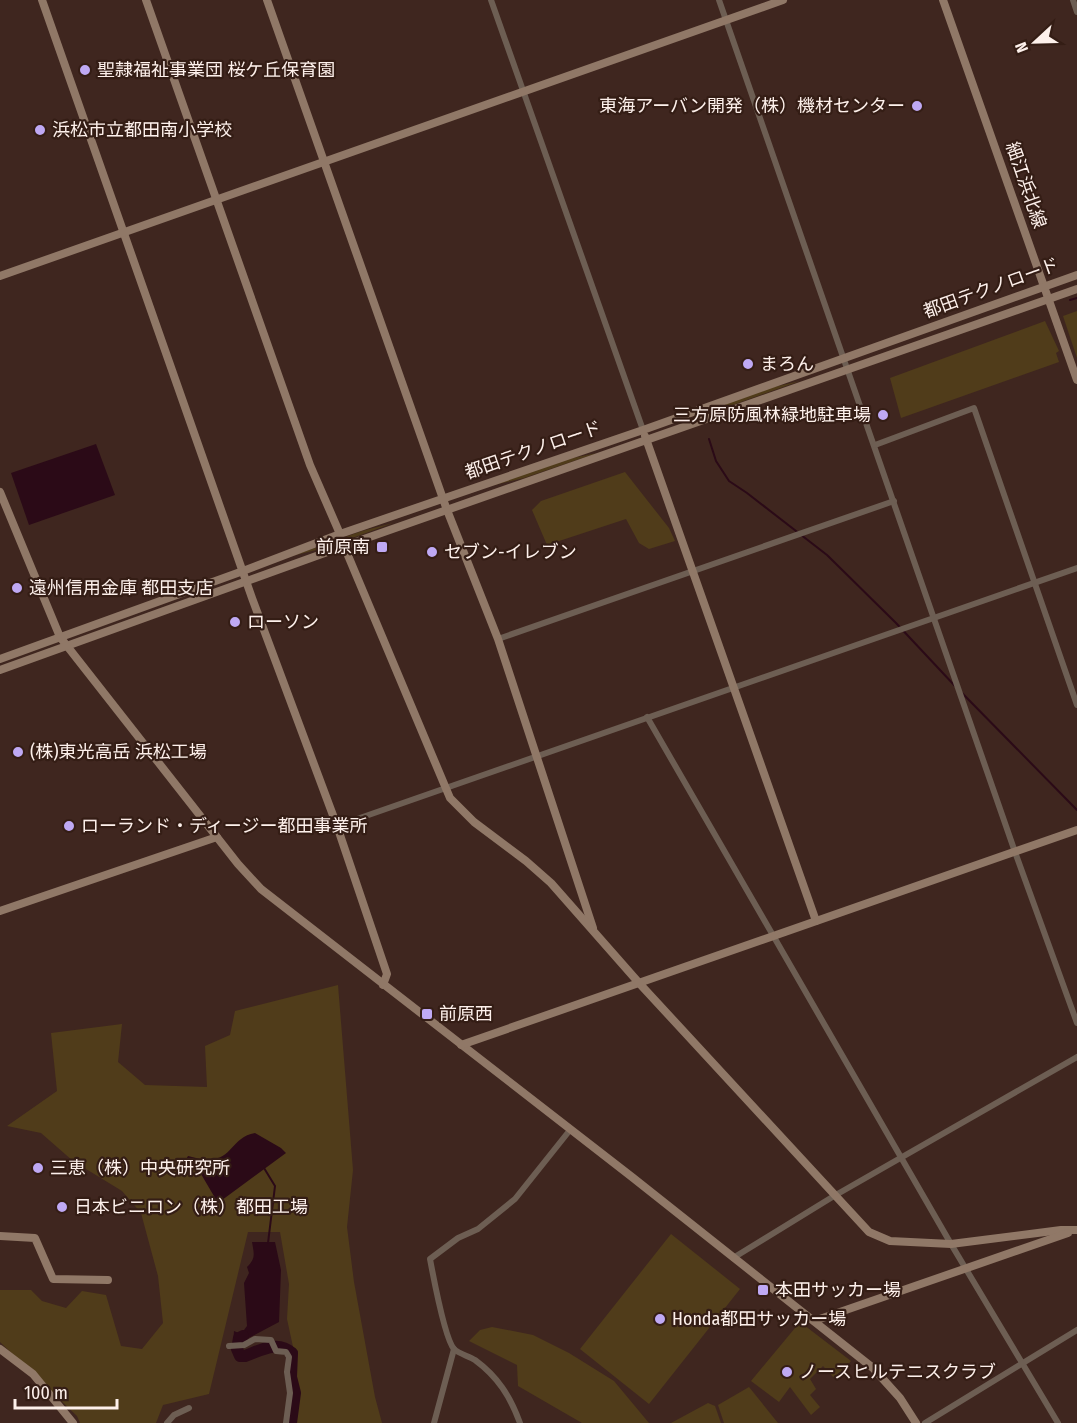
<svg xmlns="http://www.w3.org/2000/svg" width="1077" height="1423" font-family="'Fira Sans Condensed','Noto Sans JP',sans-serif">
<rect width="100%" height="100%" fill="#3f261f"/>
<g fill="#503c1a">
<polygon points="1077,311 1077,358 1063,316"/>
<polygon points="1045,321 1059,351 1056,353 1059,362 901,418 890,378"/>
<polygon points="800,381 727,407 699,413 765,389"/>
<polygon points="597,453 524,478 482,488 563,460"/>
<polygon points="625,472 669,528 675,541 649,549 639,543 626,519 547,545 532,510 541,501"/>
<polygon points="393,523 328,547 292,556 362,531"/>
<polygon points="338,985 353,1170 347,1227 354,1282 375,1397 382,1423 291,1423 295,1356 287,1319 289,1284 280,1232 248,1232 209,1394 163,1405 156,1423 80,1423 77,1416 0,1342 0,1290 31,1290 42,1301 66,1308 82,1291 106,1295 121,1346 142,1349 163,1323 158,1276 141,1213 122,1191 73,1161 41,1133 7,1126 57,1091 51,1033 122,1024 118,1062 145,1085 207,1087 205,1046 230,1035 235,1011"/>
<polygon points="671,1234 740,1289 649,1404 580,1349"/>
<polygon points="800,1322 851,1361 835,1379 823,1366 810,1379 816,1389 810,1395 820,1407 811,1415 790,1387 779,1402 751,1381"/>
<polygon points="492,1327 533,1335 569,1353 614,1381 649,1423 582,1423 518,1386 517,1365 469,1341 480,1330"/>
<polygon points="749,1387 778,1423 724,1423 718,1405"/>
<polygon points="708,1403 715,1406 721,1423 671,1423"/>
</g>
<g fill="#2b0a17">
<polygon points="96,444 115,495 29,525 11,473"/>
<path d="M255 1133 281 1148 286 1153 218 1203 201 1174 185 1161 188 1156C235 1170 226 1138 255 1133Z"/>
<path d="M252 1242H275L281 1270 279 1322 243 1341 233 1343 234 1331 241 1334 247 1326 244 1283 249 1273 247 1267C256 1258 254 1254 252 1242Z"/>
</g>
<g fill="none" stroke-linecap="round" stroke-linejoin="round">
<g stroke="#2b0a17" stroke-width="2">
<polyline points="1070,300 1077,298"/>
<polyline points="709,439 716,461 729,481 747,493 827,555 896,623 955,686"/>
<polyline points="961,692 1077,810"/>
<polyline points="264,1168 275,1186 268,1243"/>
</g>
<path stroke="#2b0a17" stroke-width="12" d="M243 1336 239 1338 237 1349 240 1356H245C262 1350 277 1340 292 1353L291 1377 295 1393 291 1423"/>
<g stroke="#6d5e53" stroke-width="6">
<polyline points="491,0 643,430"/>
<polyline points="719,0 1015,852 1077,1023"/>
<polyline points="1073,0 1077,12"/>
<polyline points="875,445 974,408 1077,705"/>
<polyline points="498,639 894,501"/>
<polyline points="647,717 951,1244 1058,1423"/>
<polyline points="337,826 1077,568"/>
<polyline points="733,1258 834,1196 1077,1057"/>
<polyline points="229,1346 244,1345 255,1339 271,1340 276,1351 286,1352 289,1357 287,1372 290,1393 286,1423"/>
<polyline points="167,1423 174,1415 189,1408"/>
<polyline points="434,1423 454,1349"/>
<path d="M520 1423C510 1396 498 1377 475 1360 469 1356 459 1354 454 1349 445 1339 433 1275 430 1259L458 1238 478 1229 515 1199 570 1130"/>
<polyline points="925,1423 1077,1330"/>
</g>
<g stroke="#907867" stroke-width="8">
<polyline points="42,0 252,598 337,826 387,974 383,985"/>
<polyline points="146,0 310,465 340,534"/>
<polyline points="267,0 447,510 498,639 593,928"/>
<polyline points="943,0 1077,380"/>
<polyline points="0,276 783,0"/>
<polyline points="645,436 816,921"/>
<polyline points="0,492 60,637 238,864 261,889 632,1177 873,1368 900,1398 916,1423"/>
<polyline points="344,546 450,798 474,822 526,861 551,883 639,983 869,1232 890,1241 951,1244 1061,1230 1077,1230"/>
<polyline points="0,659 243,571 340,534 643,430 1077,275"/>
<polyline points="0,670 344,546 1077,289"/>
<polyline points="0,911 217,837"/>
<polyline points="461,1045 1077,830"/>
<polyline points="0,1236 35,1238 53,1279 108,1280"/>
<polyline points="814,1321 1068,1233"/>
<polyline points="0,1349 33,1374 73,1423"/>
</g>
</g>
<g fill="#bfa9f4" stroke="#341d15" stroke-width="2">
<circle cx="85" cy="70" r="6"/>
<circle cx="917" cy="106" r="6"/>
<circle cx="40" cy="130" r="6"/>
<circle cx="748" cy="364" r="6"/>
<circle cx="883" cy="415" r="6"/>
<rect x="376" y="541" width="12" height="12" rx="3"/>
<circle cx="432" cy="552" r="6"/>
<circle cx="17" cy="588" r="6"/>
<circle cx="235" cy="622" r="6"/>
<circle cx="18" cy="752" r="6"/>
<circle cx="69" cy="826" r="6"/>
<rect x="421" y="1008" width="12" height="12" rx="3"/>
<circle cx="38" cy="1168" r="6"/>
<circle cx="62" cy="1207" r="6"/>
<rect x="757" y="1284" width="12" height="12" rx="3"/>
<circle cx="660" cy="1319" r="6"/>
<circle cx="787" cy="1372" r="6"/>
</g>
<g text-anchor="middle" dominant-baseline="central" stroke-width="4.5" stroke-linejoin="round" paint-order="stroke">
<g font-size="18" fill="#fdf0eb" stroke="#341d15" text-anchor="start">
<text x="97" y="70">聖隷福祉事業団 桜ケ丘保育園</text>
<text x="905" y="106" text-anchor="end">東海アーバン開発（株）機材センター</text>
<text x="52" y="130">浜松市立都田南小学校</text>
<text x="760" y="364">まろん</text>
<text x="871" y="415" text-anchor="end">三方原防風林緑地駐車場</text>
<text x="370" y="547" text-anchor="end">前原南</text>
<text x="444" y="552">セブン-イレブン</text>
<text x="29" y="588">遠州信用金庫 都田支店</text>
<text x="247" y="622">ローソン</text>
<text x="30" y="752">(株)東光高岳 浜松工場</text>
<text x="81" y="826">ローランド・ディージー都田事業所</text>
<text x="439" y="1014">前原西</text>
<text x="50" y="1168">三恵（株）中央研究所</text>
<text x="74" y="1207">日本ビニロン（株）都田工場</text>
<text x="775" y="1290">本田サッカー場</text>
<text x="672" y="1319">Honda都田サッカー場</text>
<text x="799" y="1372">ノースヒルテニスクラブ</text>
</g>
<g font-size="18" fill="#fdf0eb" stroke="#341d15">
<text transform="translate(1026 185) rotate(71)">細江浜北線</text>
<text transform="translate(991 288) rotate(-20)">都田テクノロード</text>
<text transform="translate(533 450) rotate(-19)">都田テクノロード</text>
</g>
</g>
<g transform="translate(1035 42) rotate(248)" stroke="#341d15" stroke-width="4.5" paint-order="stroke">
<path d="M0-4.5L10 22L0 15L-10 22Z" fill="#fdf0eb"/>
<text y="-9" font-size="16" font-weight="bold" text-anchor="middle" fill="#fdf0eb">N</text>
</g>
<path d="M15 1399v9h102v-9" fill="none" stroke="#fdf0eb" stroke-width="3"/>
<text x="24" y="1399" font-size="18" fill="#fdf0eb" stroke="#341d15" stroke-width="4.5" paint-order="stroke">100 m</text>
</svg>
